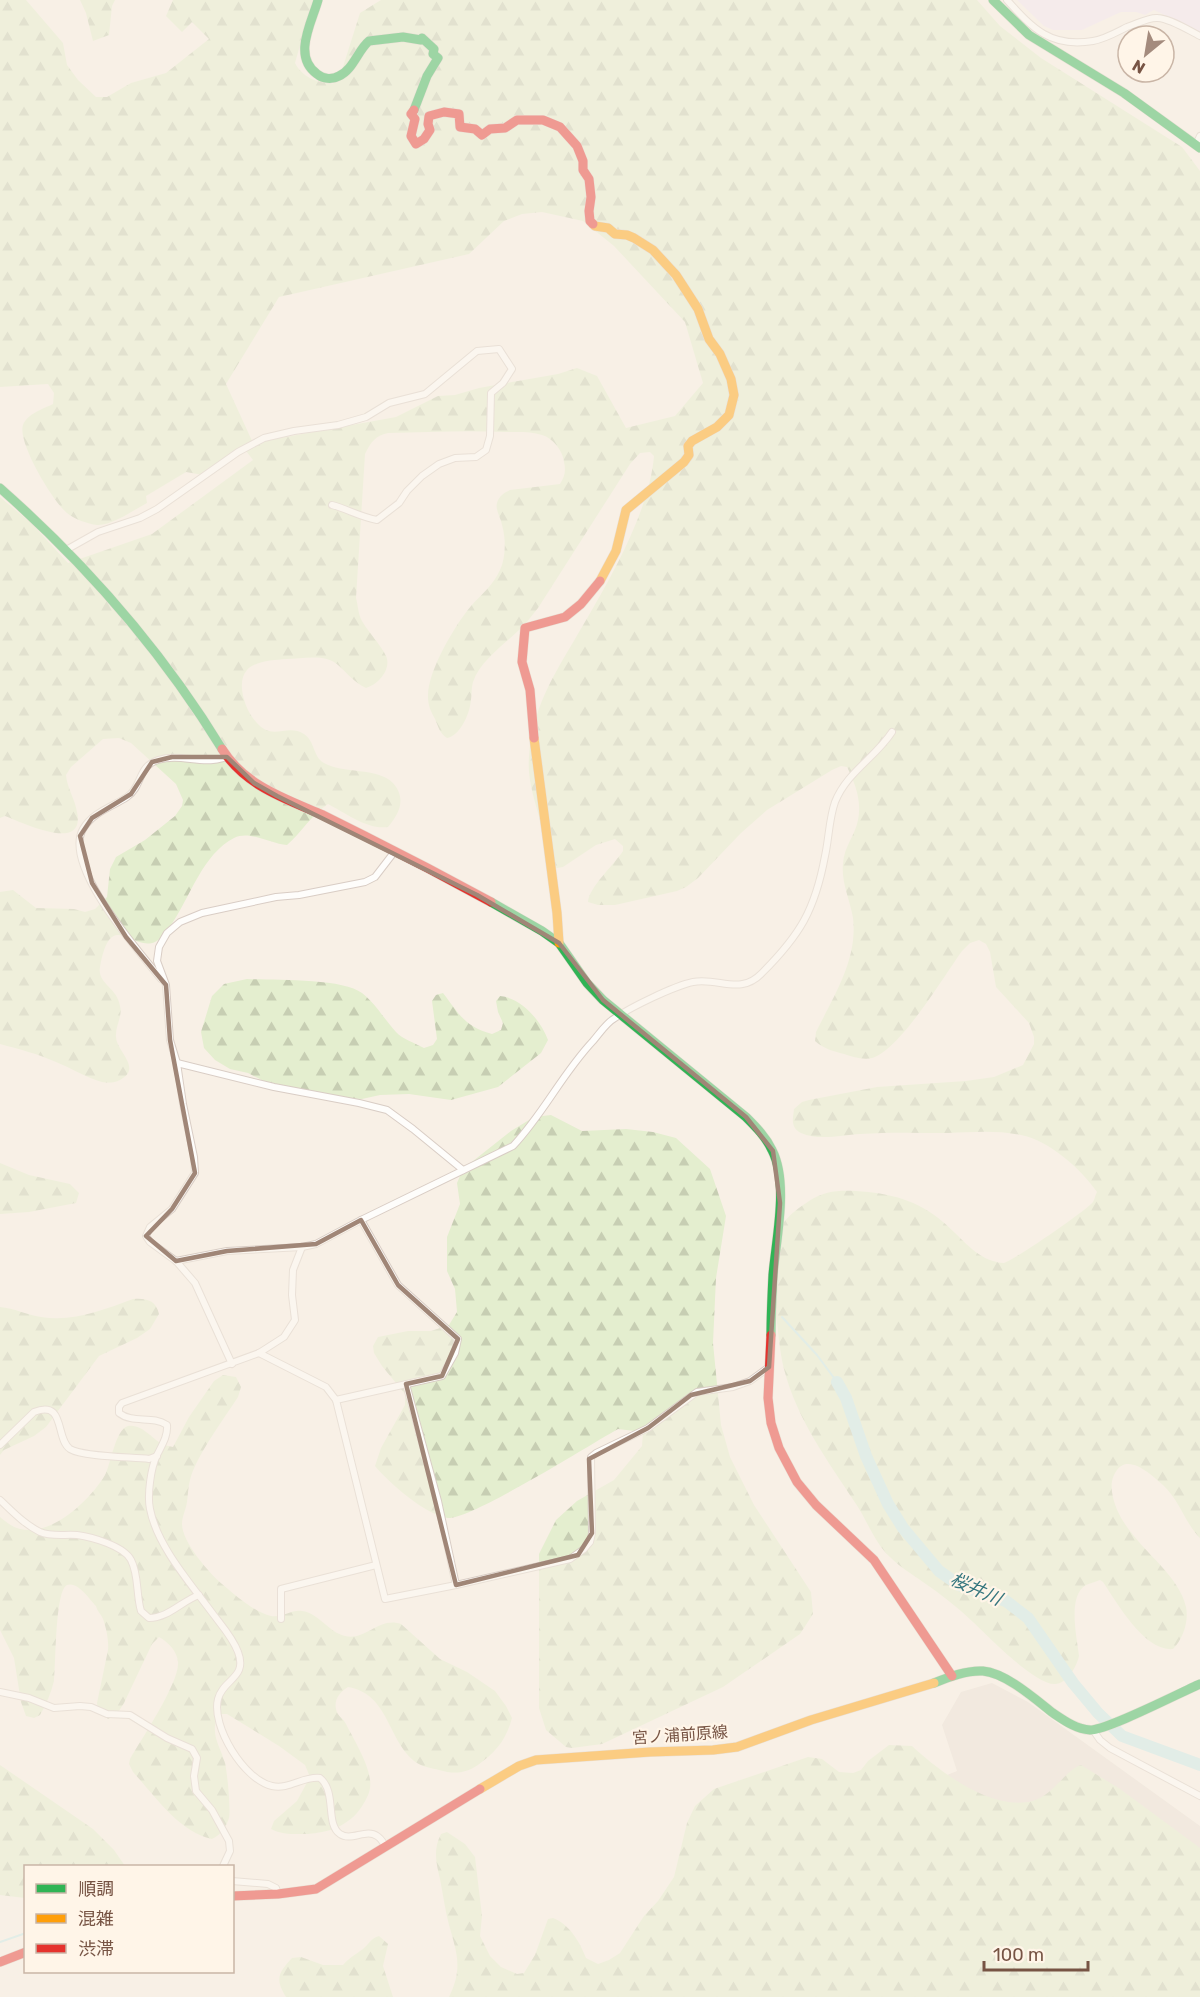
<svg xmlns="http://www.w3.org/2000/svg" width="1200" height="1997" font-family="Rubik,'Noto Sans JP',sans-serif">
<defs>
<pattern id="forest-firs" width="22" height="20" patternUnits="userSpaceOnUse" patternTransform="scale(1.5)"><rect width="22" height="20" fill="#e4eecf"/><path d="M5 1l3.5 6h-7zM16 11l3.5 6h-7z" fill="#c7ceb3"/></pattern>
</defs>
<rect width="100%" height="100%" fill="#f8f0e6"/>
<polygon fill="#eae0d7" points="992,1683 1028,1702 1200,1826 1200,1921 992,1997 927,1783 957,1771 942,1725 961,1692"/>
<polygon fill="#f2e5f2" points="1017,0 1200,0 1200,32 1154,10 1145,15 1136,12 1121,12 1082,30 1053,30 1044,26"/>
<g fill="url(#forest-firs)" fill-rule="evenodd">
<path d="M0 0H26L63 43 67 65 78 80 96 97H107L131 83 166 73 209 39 192 22 182 32 166 16 173 0H313L295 63C303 78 316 82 333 84L342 70 360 13 381 0H977L1000 26 1041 58 1182 147 1200 171V1538C1185 1523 1180 1501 1163 1485 1153 1476 1129 1453 1117 1470 1112 1477 1111 1483 1112 1492 1119 1540 1177 1566 1186 1607 1189 1621 1183 1639 1173 1649 1145 1652 1117 1603 1103 1582L1100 1580C1096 1582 1090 1583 1086 1585 1067 1596 1077 1637 1079 1656 1077 1666 1067 1684 1055 1684 1035 1685 988 1636 973 1622 957 1607 941 1594 923 1582 912 1574 900 1567 891 1558 875 1544 868 1522 856 1504 828 1461 797 1420 784 1369 779 1349 778 1327 775 1305 774 1287 771 1258 775 1241 779 1222 794 1211 809 1201 824 1191 839 1190 856 1191 889 1193 918 1200 943 1222 959 1235 973 1255 993 1261 997 1262 1000 1263 1003 1263 1012 1262 1087 1210 1093 1202 1095 1199 1095 1195 1097 1192 1082 1170 1049 1140 1021 1135 998 1130 972 1132 948 1133 919 1133 889 1132 860 1134 842 1135 819 1141 801 1133 790 1127 793 1119 794 1109L802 1102 809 1100 877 1087 966 1081 994 1077 1023 1065 1034 1044V1037L1029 1023 996 987 990 952 986 944 979 940 970 943 962 951C944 976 900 1050 872 1058 863 1060 853 1057 844 1054 833 1051 824 1049 815 1041L816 1032C834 996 858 959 853 918 850 900 841 882 843 864 844 846 855 836 858 820 862 801 855 783 847 767L841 766 832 770 767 810 741 833 698 878 686 887 677 891 615 905H598L588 902C589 887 614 865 623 851V846L615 839 596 845 563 867 557 868 549 864C546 851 544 837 541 824 535 801 527 780 529 757 532 710 552 678 575 639 605 588 649 515 654 456L650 452 640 453 630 464 538 608C533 614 529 620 523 626 507 643 481 659 473 682 471 689 472 698 470 706 468 717 459 736 447 738 440 734 438 726 435 719 431 712 428 705 428 697 427 672 455 625 471 606 481 595 494 584 500 570 506 557 506 539 502 525 501 518 495 510 497 503 499 496 504 493 510 490L560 484C565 476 566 471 564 462 563 451 553 438 542 435 530 431 517 432 505 432 466 430 427 432 388 433 375 436 371 442 365 454L356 598C358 605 358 614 362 621 367 630 383 648 386 656 392 669 378 685 366 688 354 682 348 674 338 665 325 653 302 659 286 659 274 660 255 661 247 670 233 685 250 726 269 731 279 734 292 726 304 734 315 741 313 757 324 763 342 774 378 767 393 783 407 799 399 814 388 827 367 830 346 813 328 804 311 815 302 832 287 845 270 844 250 830 234 838 203 854 191 895 173 922 168 929 163 938 155 942 131 952 111 907 100 967 97 984 117 987 120 1006 123 1016 115 1026 116 1037 116 1051 143 1068 120 1080 114 1083 109 1083 102 1082 87 1078 71 1068 56 1062 38 1054 19 1049 0 1044V892L13 890 36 908 74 909 85 912 95 909 107 897 110 869 116 857 145 840 175 816 182 806 183 800 176 784 131 743 119 738 103 739 71 767 66 775C67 788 75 799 77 812 86 854 21 822 5 816L0 818V497L31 523 68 563 152 534 253 460 243 447 203 475 186 472 146 496 147 503C134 510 111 526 97 525 88 524 74 519 67 513 53 502 17 442 23 425 27 414 43 409 53 404L54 393 48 384 0 387ZM542 212 583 221 614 246 685 322 703 383 675 416 626 428 597 376 577 368 558 374 479 388 455 395 438 396 396 417 253 443 226 384 279 297 469 254 504 221 522 214Z"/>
<polygon points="80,0 115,0 112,6 109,35 93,41 86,13"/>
<path d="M247 979C273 980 343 978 362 993 376 1004 384 1019 396 1032 402 1039 415 1043 424 1048L433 1045 437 1039 432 1001 436 995 443 993C460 1015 464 1026 492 1034L501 1030 503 1023 498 1012 496 1001 500 996C522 998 541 1021 548 1040L541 1053 498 1087 451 1100 409 1094 380 1095 362 1099 302 1096 275 1087 248 1073 230 1069 215 1060 204 1048 201 1032 212 996 224 984Z"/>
<path d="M551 1115 582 1131 626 1129 653 1132 676 1138 710 1169 726 1216 716 1278 713 1343 721 1425 730 1457 754 1505 811 1592 813 1614 800 1634 723 1687 602 1744 572 1748 566 1747 546 1730 539 1708V1554L556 1520 577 1501 614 1480 642 1446 643 1432 618 1429C591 1444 472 1519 448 1518 427 1516 388 1482 375 1466L381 1448 405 1405V1394L382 1366 374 1353 373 1346 378 1337 408 1331H431L449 1325 457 1312 455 1289 447 1271V1237L460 1204 457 1183 463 1169 511 1131 534 1117Z"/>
<polygon points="0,1163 29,1175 70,1184 79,1193 76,1203 29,1212 0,1214"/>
<path d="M133 1299C146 1298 156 1300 159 1314L150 1329 137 1338 99 1356 46 1427 34 1436 4 1450 0 1455V1307C14 1308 27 1315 41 1317 74 1322 103 1310 133 1299Z"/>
<path d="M223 1375 236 1377 241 1387 238 1397C225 1417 195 1458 190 1480 188 1487 188 1495 187 1502 186 1509 182 1517 182 1524 182 1542 209 1573 222 1584 235 1595 254 1612 271 1616 283 1618 292 1609 302 1611 319 1613 328 1632 345 1636 365 1641 380 1616 401 1624L440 1659 467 1672 495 1691 506 1706 512 1718C506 1740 496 1752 478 1765 465 1774 453 1774 439 1770 432 1768 423 1767 417 1763 387 1742 390 1694 348 1687 340 1692 334 1699 336 1709 337 1716 343 1718 346 1724 354 1740 373 1770 370 1788 369 1796 362 1807 357 1813 343 1828 328 1832 308 1834 295 1834 282 1835 271 1829L274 1821 297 1801 310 1777 305 1765 279 1746 227 1714H218C210 1735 219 1743 225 1763 227 1770 231 1811 229 1818 226 1827 221 1835 212 1839 179 1832 155 1796 133 1772L129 1764 130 1759C141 1740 180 1682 178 1662 177 1651 168 1642 159 1637L152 1644 124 1703 117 1714 108 1719 98 1710 97 1703 108 1650C109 1641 106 1627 103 1619 101 1614 97 1611 96 1606 90 1600 78 1581 67 1585 55 1590 56 1665 54 1681 51 1693 46 1705 40 1715L34 1718 26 1716 21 1702 14 1658 0 1630V1517C6 1522 12 1527 20 1529 52 1537 90 1500 105 1475 111 1464 115 1430 128 1426 142 1423 153 1440 164 1445 167 1446 170 1446 173 1447L189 1417 214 1381Z"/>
<path d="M889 1745 912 1746C940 1772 997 1816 1038 1799 1056 1791 1066 1770 1081 1765L1120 1789 1200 1848V1997H449C463 1969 457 1953 449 1925 445 1910 443 1894 440 1879 436 1863 433 1849 441 1834L447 1832 465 1844 475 1857 482 1916 480 1936 490 1956 501 1967 517 1974 524 1973 535 1955 548 1919 553 1918C569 1924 580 1942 586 1958L598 1964 609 1960 620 1953 644 1916 658 1901 674 1877 687 1823 695 1806 714 1789 808 1757 822 1759 839 1772 853 1773 861 1770 868 1761Z"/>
<polygon points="0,1765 93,1829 114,1850 125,1866 26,1866 25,1898 0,1895"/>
<path d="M379 1936 388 1944 383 1966 393 1997H286C275 1979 278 1973 292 1958L301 1957 323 1965H343C349 1958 356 1954 363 1949 369 1944 371 1938 379 1936Z"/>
</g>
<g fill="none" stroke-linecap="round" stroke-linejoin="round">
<g stroke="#c7e8e9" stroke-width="2">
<polyline points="782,1317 817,1355 837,1382"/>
<polyline points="0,1942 26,1933"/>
</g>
<polyline stroke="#c7e8e9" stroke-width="12" points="837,1382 846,1398 866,1456 888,1504 903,1528 939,1571 959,1585 1006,1601 1028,1618 1073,1683 1098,1713 1122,1736 1200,1765"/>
<g stroke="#d9cdc5" stroke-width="8">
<g id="street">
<path d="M1007 0C1033 29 1051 48 1093 41 1105 39 1117 32 1127 27 1137 24 1148 17 1158 18 1171 19 1188 30 1200 36"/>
<polyline points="1196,145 1200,136"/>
<path d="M66 550 98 532 140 518 157 509 238 452 264 438 294 431 338 425 366 417 389 403 425 394 477 351 499 349 512 369 503 383 491 393 490 436 486 450 476 457 455 458 439 464 422 476 407 491 399 503 377 520C361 517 347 509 332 505"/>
<path d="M161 979C139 951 62 866 83 829 93 812 112 807 127 797 143 786 137 767 158 760 177 754 195 762 213 760 218 760 222 758 227 757"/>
<polyline points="177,1063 274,1087 359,1103 387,1110 413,1129 463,1170"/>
<path d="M302 1247 293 1270 292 1295 295 1320 284 1337 259 1353 122 1403 119 1407V1413C133 1424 152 1415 167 1425 168 1436 162 1445 157 1455 151 1467 147 1495 150 1509 157 1546 191 1584 213 1614 222 1626 233 1638 238 1652 248 1678 223 1679 218 1699 211 1726 244 1780 272 1786 289 1790 303 1776 320 1778 337 1792 325 1824 340 1834 351 1842 366 1828 377 1836 381 1838 384 1844 386 1847"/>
<path d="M176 1261 227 1251 302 1247 316 1244 361 1220 513 1146C544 1113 562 1074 593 1041 600 1033 606 1023 615 1018 631 1007 674 986 693 982 719 977 740 996 762 973 800 935 815 910 825 856 829 838 829 819 835 802 847 772 875 758 892 732"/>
<polyline points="259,1353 326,1387 336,1400 385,1599 456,1585 570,1559 584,1549 590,1542 592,1533 591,1457 596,1453 648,1428 697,1392 733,1387 750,1381 769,1367"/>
<polyline points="232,1364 195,1283 176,1261 150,1242 146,1236 150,1227 172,1209 195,1173 194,1157 183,1104 177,1063 170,1040 166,985 157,961 159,947 167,933 180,922 202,913 276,897 299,895 365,882 375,877 395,851"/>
<polyline points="406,1384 438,1501 456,1585"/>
<polyline points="336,1400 442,1376 455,1353 458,1339 398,1285 361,1220"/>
<path d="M0 1445 34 1412C66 1399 55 1439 70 1449 83 1457 132 1457 149 1459L157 1456"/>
<path d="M0 1500C13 1512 24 1524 40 1532 52 1537 65 1534 77 1535 92 1537 124 1546 131 1560 139 1575 136 1595 141 1611L149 1618C168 1618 182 1601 199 1595"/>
<polyline points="281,1619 281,1589 376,1565"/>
<polyline points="0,1692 29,1698 54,1708 80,1706 91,1707 107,1714 130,1715 167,1738 192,1749 197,1758 194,1776 196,1791 212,1810 229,1841 230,1851 223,1866"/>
<polyline points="1093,1730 1100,1740 1110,1748 1200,1796"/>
<polyline points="232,1881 268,1884 276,1888 278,1894"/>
</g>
</g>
<g stroke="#d8ccc2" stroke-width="10">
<g id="fast">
<path d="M318 0C312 22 292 56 317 74 323 79 332 80 339 76 353 70 358 50 369 41L403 37 421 40 422 38 434 49 433 54 438 58 427 76 414 110"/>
<polyline points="993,0 1029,35 1124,93 1200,148"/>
<path d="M0 488C86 564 162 651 222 749"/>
<path d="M491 902 542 931 559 943 587 983 603 1000 746 1117C756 1127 766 1137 772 1150 789 1183 776 1239 773 1275 772 1295 771 1315 771 1335"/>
<path d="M934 1683C949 1677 967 1670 983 1671 1006 1673 1035 1699 1053 1713 1065 1721 1076 1729 1090 1730 1108 1730 1179 1693 1200 1684"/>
</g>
</g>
<g stroke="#d8ccc2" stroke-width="10">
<g id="slow">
<polyline points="593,224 595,226 608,228 615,234 627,235 634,238 653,250 676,275 698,309 709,339 720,354 731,379 734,395 729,415 717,427 692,441 688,446 689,455 684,462 626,510 616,551 600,581"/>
<polyline points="534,738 557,913 559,943"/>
<polyline points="480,1789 519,1766 536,1760 650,1752 713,1750 737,1747 811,1720 934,1683"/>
</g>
</g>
<g stroke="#d8ccc2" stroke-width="10">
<g id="jam">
<polyline points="414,110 411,114 415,119 411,136 416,144 424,139 430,130 428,124 429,116 444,112 459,114 460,127 475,129 482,135 490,129 505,128 517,120 543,120 560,127 577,146 583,161 583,170 589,179 591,197 589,211 590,221 593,224"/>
<polyline points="534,738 530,690 522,662 525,628 565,617 581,604 600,581"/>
<path d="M222 749C245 786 286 799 323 815 337 822 351 829 365 836 407 857 449 879 491 902"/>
<polyline points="771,1335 768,1398 771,1423 779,1448 797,1482 816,1505 874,1560 952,1676"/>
<polyline points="232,1896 278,1894 316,1889 480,1789"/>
<polyline points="0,1962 26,1952"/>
</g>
</g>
<use href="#street" stroke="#fefdfb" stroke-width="6"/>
<use href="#fast" stroke="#30b455" stroke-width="9"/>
<use href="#slow" stroke="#ff9f0a" stroke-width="9"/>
<use href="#jam" stroke="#e5322d" stroke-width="9"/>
</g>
<path d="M0 0H1200V1997H0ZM172 757H227L254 783 277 796 477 895 559 943 603 1000 746 1117 773 1151 780 1203 769 1367 750 1381 691 1395 648 1428 589 1459 592 1533 578 1555 456 1585 406 1384 442 1376 458 1339 398 1285 361 1220 316 1244 227 1251 176 1261 146 1236 172 1209 195 1173 170 1040 166 985 126 937 92 883 80 836 92 818 131 794 152 762Z" fill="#f8f0e6" fill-opacity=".55" fill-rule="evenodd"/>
<path fill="none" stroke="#a08677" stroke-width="4.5" stroke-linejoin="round" d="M172 757H227L254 783 277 796 477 895 559 943 603 1000 746 1117 773 1151 780 1203 769 1367 750 1381 691 1395 648 1428 589 1459 592 1533 578 1555 456 1585 406 1384 442 1376 458 1339 398 1285 361 1220 316 1244 227 1251 176 1261 146 1236 172 1209 195 1173 170 1040 166 985 126 937 92 883 80 836 92 818 131 794 152 762Z"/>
<g text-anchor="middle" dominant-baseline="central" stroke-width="4.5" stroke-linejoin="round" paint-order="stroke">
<g font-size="16" fill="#775444" stroke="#fff5e8">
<text transform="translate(680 1735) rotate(-4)">宮ノ浦前原線</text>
</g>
<g font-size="18" font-style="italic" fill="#36767e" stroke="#fff5e8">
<text transform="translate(976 1589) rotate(24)">桜井川</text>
</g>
</g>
<rect x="24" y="1865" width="210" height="108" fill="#fff5e8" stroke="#c9b5a6" stroke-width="1.5"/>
<rect x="36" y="1884" width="30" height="9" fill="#30b455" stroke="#c9b5a6" stroke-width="1.5"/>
<text x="78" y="1895" font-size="18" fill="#775444">順調</text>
<rect x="36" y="1914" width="30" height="9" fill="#ff9f0a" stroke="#c9b5a6" stroke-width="1.5"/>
<text x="78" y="1925" font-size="18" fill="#775444">混雑</text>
<rect x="36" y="1944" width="30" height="9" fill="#e5322d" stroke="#c9b5a6" stroke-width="1.5"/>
<text x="78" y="1955" font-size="18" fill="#775444">渋滞</text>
<g transform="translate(1146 54) rotate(210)"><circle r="28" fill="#fff5e8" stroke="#c9b5a6" stroke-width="1.5"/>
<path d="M0-4.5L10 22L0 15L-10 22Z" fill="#a48b7d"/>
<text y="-9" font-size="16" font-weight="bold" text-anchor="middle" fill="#775444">N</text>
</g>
<path d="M984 1961v9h104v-9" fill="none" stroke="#775444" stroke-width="3"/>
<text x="993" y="1961" font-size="18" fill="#775444" stroke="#fff5e8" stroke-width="4.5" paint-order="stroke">100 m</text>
</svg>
